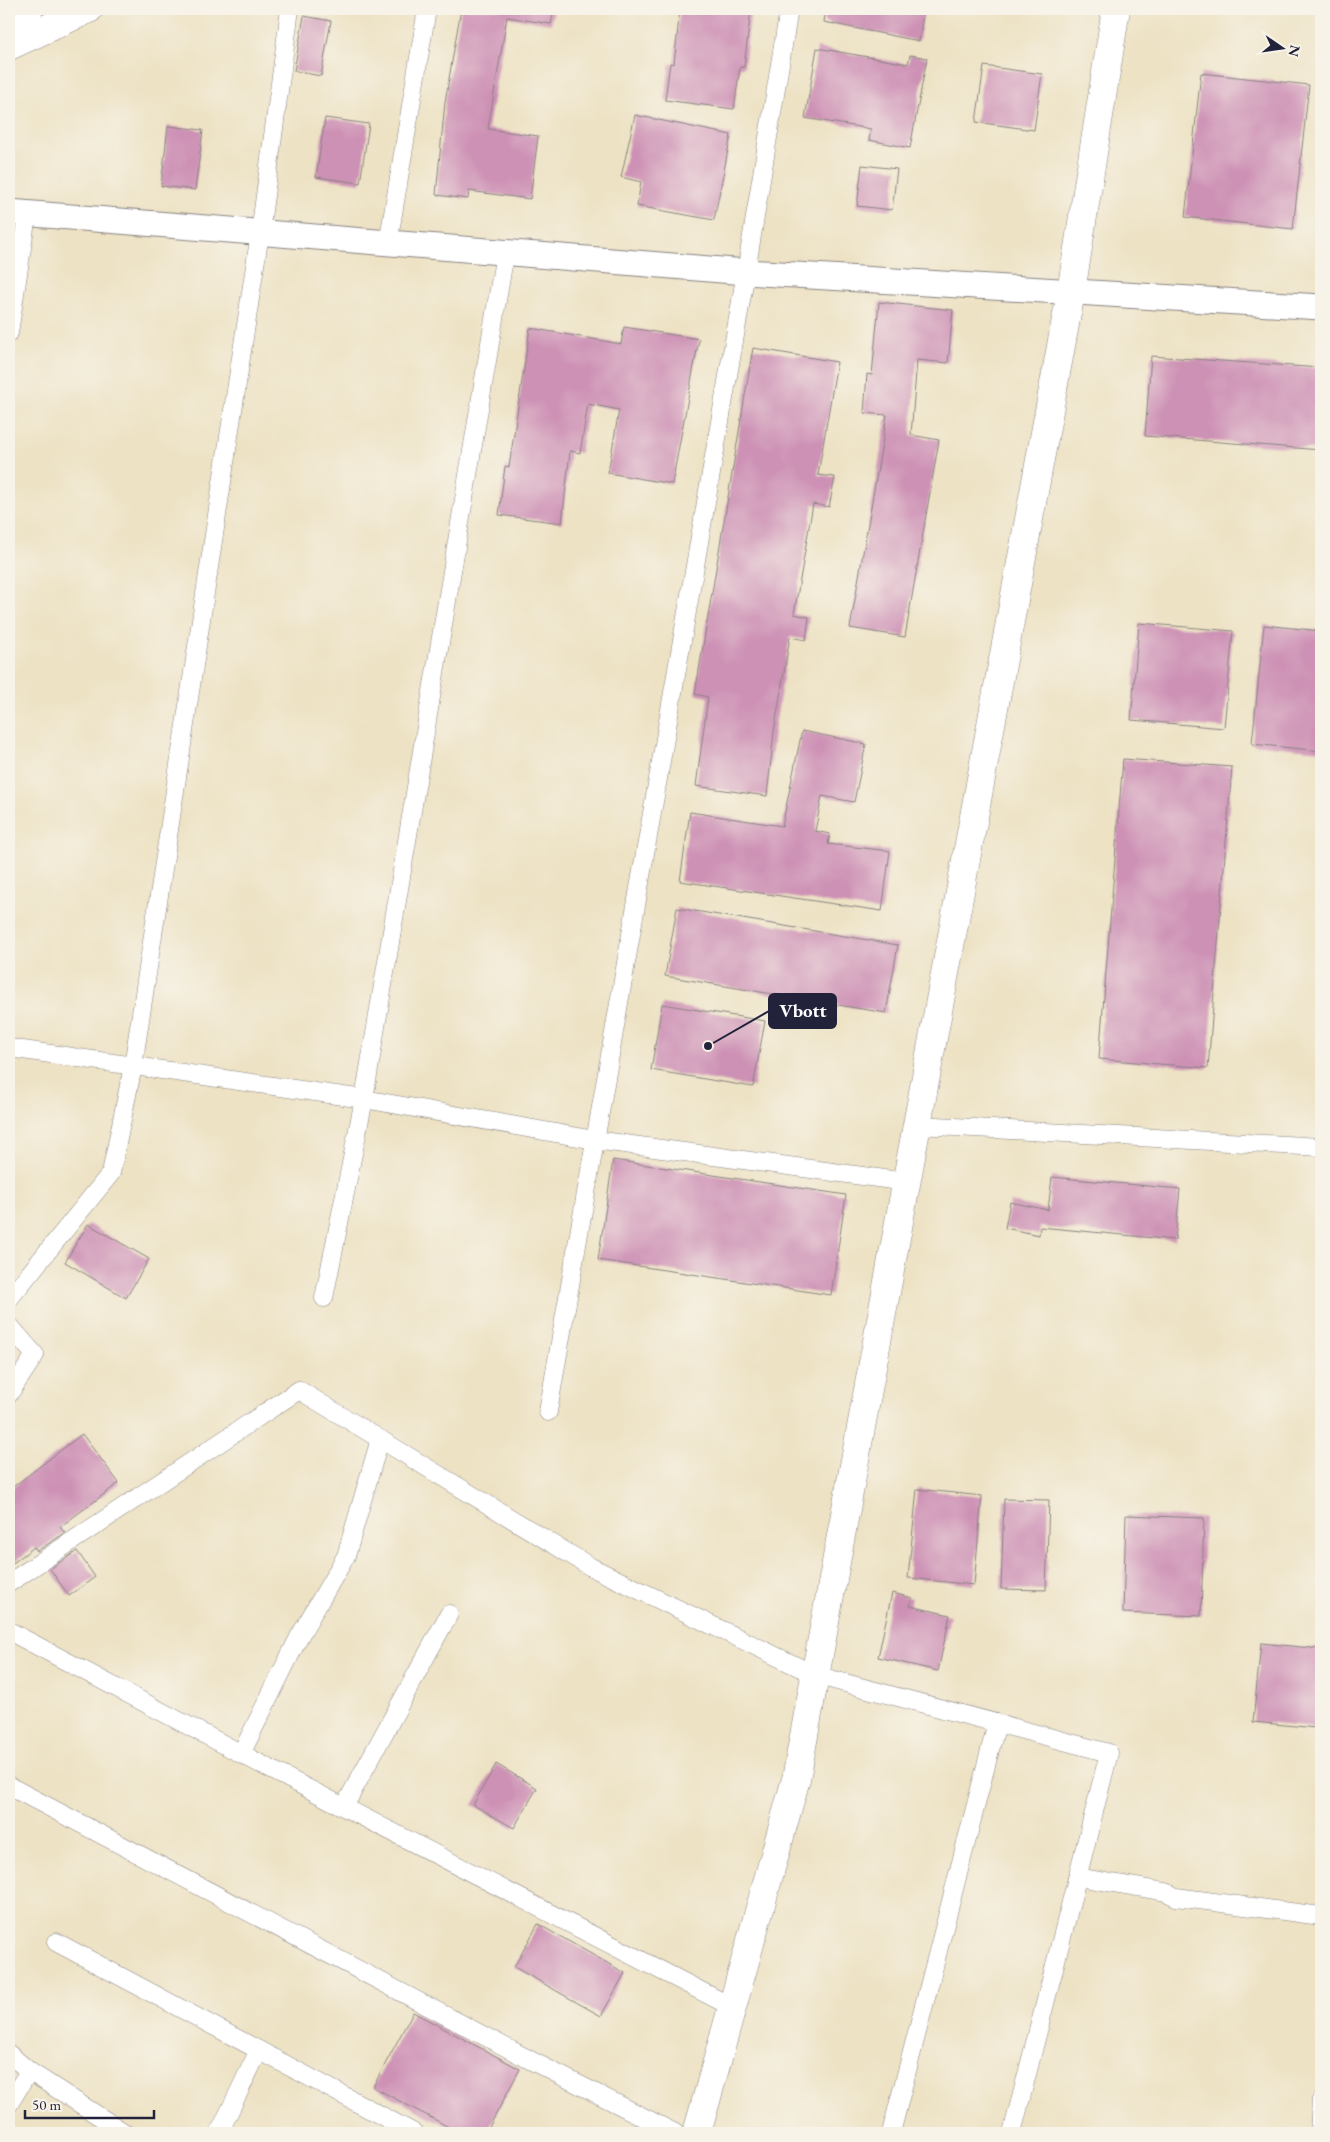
<svg xmlns="http://www.w3.org/2000/svg" width="1330" height="2142" font-family="'EB Garamond',serif">
<rect width="100%" height="100%" fill="#f7f3e8"/>
<filter id="ink" filterUnits="userSpaceOnUse"><feTurbulence type="fractalNoise" baseFrequency=".02" numOctaves="2"/><feDisplacementMap in="SourceGraphic" scale="10" xChannelSelector="R" yChannelSelector="G"/><feConvolveMatrix kernelMatrix="1 2 1 2 8 2 1 2 1" color-interpolation-filters="sRGB"/></filter>
<filter id="wash" filterUnits="userSpaceOnUse"><feTurbulence type="fractalNoise" baseFrequency=".0096" numOctaves="4" result="noise"/><feDisplacementMap in="SourceGraphic" scale="20" xChannelSelector="R" yChannelSelector="G"/><feGaussianBlur stdDeviation="1.12" result="paint"/><feColorMatrix in="noise" values="0 0 0 0 0 0 0 0 0 0 0 0 0 0 0 0 0 1.4 0 .05"/><feComposite in="paint" operator="in"/></filter>
<g filter="url(#wash)">
<rect width="100%" height="100%" fill="#ede2c4"/>
<g id="blocks">
<g fill="#cd91b5">
<polygon points="461,9 554,9 551,24 507,17 488,129 538,136 530,199 469,191 468,199 436,195 445,102"/>
<polygon points="680,9 751,9 744,67 740,67 734,109 665,100 670,63 674,64"/>
<polygon points="826,9 924,9 919,41 824,22"/>
<polygon points="304,16 331,21 321,76 294,71"/>
<polygon points="817,48 908,64 910,55 927,58 910,148 869,140 871,129 805,118"/>
<polygon points="984,66 1042,74 1034,130 976,122"/>
<polygon points="1201,73 1309,85 1293,229 1185,217"/>
<polygon points="635,115 731,135 714,220 637,206 641,182 621,177"/>
<polygon points="325,118 369,124 360,183 316,177"/>
<polygon points="168,126 203,130 195,190 161,186"/>
<polygon points="862,165 897,169 892,210 857,206"/>
<polygon points="879,302 953,310 948,363 917,360 911,435 939,440 905,637 850,628 887,415 864,413 867,374 872,375"/>
<polygon points="624,327 699,339 672,484 608,473 619,410 588,404 580,453 570,451 562,523 499,515 505,466 509,467 530,328 621,344"/>
<polygon points="753,348 837,362 818,475 835,477 829,507 813,504 794,614 809,617 806,640 790,637 774,732 767,796 696,786 708,697 695,694"/>
<polygon points="1151,356 1321,368 1321,450 1145,436"/>
<polygon points="1139,623 1233,631 1224,728 1131,720"/>
<polygon points="1264,625 1321,631 1321,751 1252,744"/>
<polygon points="802,731 866,744 854,802 822,796 815,831 830,834 828,844 890,851 882,911 680,881 690,812 782,826"/>
<polygon points="1123,759 1232,767 1208,1068 1099,1059"/>
<polygon points="677,908 898,945 886,1013 665,976"/>
<polygon points="662,1004 765,1021 753,1087 651,1070"/>
<polygon points="613,1160 846,1195 831,1295 598,1260"/>
<polygon points="1052,1177 1180,1189 1175,1240 1040,1227 1039,1235 1005,1228 1010,1202 1048,1210"/>
<polygon points="88,1224 149,1259 126,1298 65,1262"/>
<polygon points="82,1434 119,1483 60,1527 65,1533 37,1551 34,1547 9,1566 9,1490"/>
<polygon points="917,1489 982,1496 974,1585 908,1578"/>
<polygon points="1004,1499 1049,1500 1046,1590 1001,1589"/>
<polygon points="1126,1515 1204,1518 1201,1616 1123,1613"/>
<polygon points="77,1551 95,1577 69,1596 50,1569"/>
<polygon points="892,1593 912,1598 910,1606 950,1615 938,1671 878,1657"/>
<polygon points="1261,1643 1321,1649 1316,1728 1253,1722"/>
<polygon points="496,1764 537,1788 514,1828 473,1805"/>
<polygon points="538,1924 625,1973 601,2016 514,1967"/>
<polygon points="413,2012 520,2069 486,2133 460,2133 373,2087"/>
</g>
</g>
</g>
<g filter="url(#ink)">
<use href="#blocks" fill-opacity="0" stroke="#888280" stroke-width="1"/>
<g fill="none" stroke-linecap="round" stroke-linejoin="round">
<g stroke="#888280" stroke-width="19">
<g id="street">
<polyline points="388,244 427,9"/>
<polyline points="505,253 364,1099 595,1140 907,1182"/>
<polyline points="9,333 27,215"/>
<polyline points="9,1048 364,1099 324,1298"/>
<polyline points="918,1125 1321,1147"/>
<polyline points="9,1299 111,1173 133,1066 260,233 290,9"/>
<polyline points="9,1325 35,1355 9,1394"/>
<polyline points="548,1412 746,272 789,9"/>
<polyline points="9,1583 299,1390 591,1567 815,1675 1109,1753 1012,2133"/>
<polyline points="9,1631 270,1769 732,2007"/>
<polyline points="241,1754 299,1637 346,1556 380,1439"/>
<polyline points="9,1786 530,2060 675,2133"/>
<polyline points="344,1807 449,1614"/>
<polyline points="1077,1877 1166,1892 1176,1897 1321,1916"/>
<polyline points="56,1942 414,2133"/>
<polyline points="9,2054 29,2071 125,2133"/>
<polyline points="9,2104 29,2071"/>
<polyline points="219,2133 259,2050"/>
<polyline points="891,2133 997,1723"/>
<polyline points="1319,2133 1321,2100"/>
</g>
</g>
<g stroke="#888280" stroke-width="27">
<polyline id="secondary" points="9,212 746,272 1321,307"/>
</g>
<g stroke="#888280" stroke-width="29">
<g id="primary">
<polyline points="9,19 29,9"/>
<polyline points="9,46 89,9"/>
</g>
</g>
<g stroke="#888280" stroke-width="29">
<polyline id="highway" points="697,2133 796,1779 1071,292 1116,9"/>
</g>
<use href="#street" stroke="#fff" stroke-width="18"/>
<use href="#secondary" stroke="#fff" stroke-width="25"/>
<use href="#primary" stroke="#fff" stroke-width="28"/>
<use href="#highway" stroke="#fff" stroke-width="28"/>
</g>
</g>
<path fill="none" stroke="#22223b" stroke-width="2" d="M708 1046L769 1011"/>
<circle fill="#22223b" stroke="#f7f3e8" stroke-width="2" cx="708" cy="1046" r="5"/>
<rect fill="#22223b" stroke="#22223b" stroke-width="2" x="769" y="994" width="67" height="34" rx="5"/>
<g font-size="19" text-anchor="middle" font-weight="bold" fill="#fff">
<text x="803" y="1017">Vbott</text>
</g>
<rect width="1330" height="2142" fill="none" stroke="#f7f3e8" stroke-width="30"/>
<g transform="translate(1282 48) rotate(103)" stroke="#f7f3e8" stroke-width="4" paint-order="stroke">
<path d="M0-4L9 19L0 12L-9 19Z" fill="#22223b"/>
<text y="-8" font-size="14" font-weight="bold" text-anchor="middle" fill="#22223b">N</text>
</g>
<path d="M25 2110v8h129v-8" fill="none" stroke="#22223b" stroke-width="2.5"/>
<text x="32" y="2110" font-size="15" fill="#22223b" stroke="#f7f3e8" stroke-width="4" paint-order="stroke">50 m</text>
</svg>
